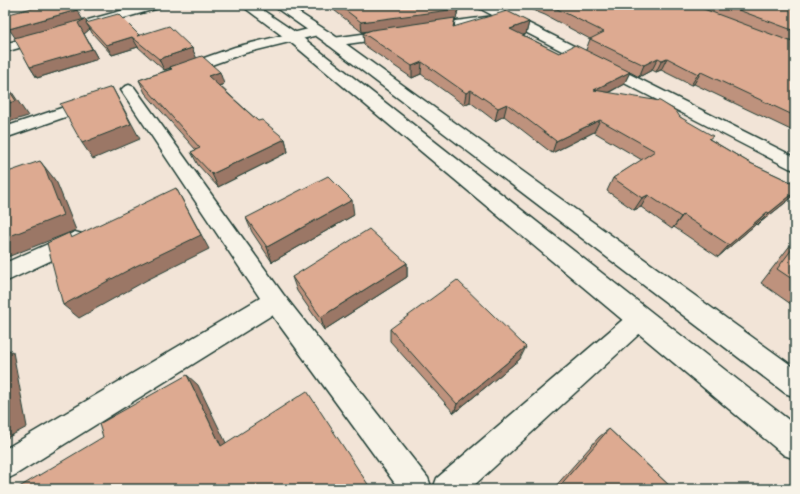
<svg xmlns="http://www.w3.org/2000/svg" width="800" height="494" font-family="'Gochi Hand',sans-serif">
<rect width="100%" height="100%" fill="#f2e4d7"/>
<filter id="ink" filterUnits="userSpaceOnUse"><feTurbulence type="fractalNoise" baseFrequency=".025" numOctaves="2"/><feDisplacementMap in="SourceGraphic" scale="8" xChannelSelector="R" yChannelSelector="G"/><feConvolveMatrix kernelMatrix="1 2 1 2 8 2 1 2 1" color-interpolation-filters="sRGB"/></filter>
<g filter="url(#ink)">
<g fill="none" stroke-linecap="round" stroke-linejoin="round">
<g stroke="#1f3d34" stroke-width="3">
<g id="street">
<polygon points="142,5 161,5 159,8 92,27 88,26 86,23 88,20"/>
<polygon points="477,5 492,5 795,157 795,170 789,168 502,20 496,23 426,33 421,32 420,29 421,26 426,25 494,16 479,8"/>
<polygon points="317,27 322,28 323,31 322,34 245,53 186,74 181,75 176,74 174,71 176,68 235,47"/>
<polygon points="391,30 396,31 398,34 396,37 333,46 328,45 326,42 328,39 333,38"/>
<polygon points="45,32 50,33 52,36 50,39 5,52 5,44"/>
<polygon points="129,85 134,87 283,294 428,478 432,489 399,489 272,315 15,475 5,480 5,449 260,298 121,90 124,87"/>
<polygon points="91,98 97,100 99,103 97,106 5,138 5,127"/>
<polygon points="75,232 82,234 85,240 82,246 5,282 5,263"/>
<polygon points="641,307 649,311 653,318 649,325 470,489 433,489 437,478 633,311"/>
</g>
</g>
<g stroke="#1f3d34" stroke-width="3">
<g id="primary">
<polygon points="241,5 255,5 298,34 795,425 795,459 784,455 288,40"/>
<polygon points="272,5 287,5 332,34 795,368 795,397 785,393 322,40"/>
</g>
</g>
<use href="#street" fill="#f7f3e8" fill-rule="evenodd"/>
<use href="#primary" fill="#f7f3e8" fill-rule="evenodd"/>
</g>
<g fill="#be927d" stroke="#1f3d34">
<polygon points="311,5 459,5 456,19 455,19 454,27 529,22 526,34 523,35 559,53 586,50 590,39 545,15 520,5 795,5 795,132 694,84 691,85 661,70 656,72 652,70 639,77 630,72 624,84 608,93 680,117 711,140 750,163 795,184 795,194 790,199 757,225 756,224 718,257 674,227 672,229 641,207 634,210 607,191 613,178 642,160 594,132 552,153 504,116 495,121 470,102 464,105 421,74 412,78 364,45 363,33 367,32 362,32 330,7 318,10"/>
<polygon points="83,19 85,19 87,23 139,35 192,48 196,58 224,84 220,86 258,121 285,139 288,152 218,187 198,165 191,152 196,150 145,93 139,80 171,69 170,68 164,70 138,47 112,55 92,33 90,29 84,34 98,59 37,78 30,67"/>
<polygon points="354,215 272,262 252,232 246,218"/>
<polygon points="795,239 795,307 761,283"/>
<polygon points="407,263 407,277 324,330 297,291 292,277"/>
<polygon points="390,329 520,359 454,413 390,341"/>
<polygon points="609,429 673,489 553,489 599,437"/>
</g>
<g fill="#9b7766" stroke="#1f3d34">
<polygon points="317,5 330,5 330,7 318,10"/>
<polygon points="459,5 456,19 455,19 454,30 453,27 455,19 362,32 361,22"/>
<polygon points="77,10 83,20 85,19 88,25 86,23 90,29 84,34 98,59 37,78 30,67 16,39 9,29"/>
<polygon points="529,22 526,34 508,41 510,29"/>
<polygon points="132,37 138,47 112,55 106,45"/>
<polygon points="192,48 197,59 170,67 170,68 164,70 159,59"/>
<polygon points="658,58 652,70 639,77 644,65"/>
<polygon points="667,58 661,70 656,72 662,60"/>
<polygon points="422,62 421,74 412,78 412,66"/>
<polygon points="220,72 224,84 213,88 208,76"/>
<polygon points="630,72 624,84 590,102 594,90"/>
<polygon points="701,72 694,84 691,85 698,74"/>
<polygon points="5,82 28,116 5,123"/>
<polygon points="112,87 140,139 93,159 82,143"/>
<polygon points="471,90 470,102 464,105 466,93"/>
<polygon points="507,104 504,116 495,121 498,108"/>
<polygon points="600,120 594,132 552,153 556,141"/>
<polygon points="285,139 288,152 218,187 212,174"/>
<polygon points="5,161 14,190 5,181"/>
<polygon points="40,161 52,176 57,183 76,230 5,258 5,238"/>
<polygon points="176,188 209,249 147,280 79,318 63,305"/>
<polygon points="795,192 795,194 790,199 757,225 769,213"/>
<polygon points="648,195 641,207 634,210 642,198"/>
<polygon points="352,200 354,215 272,262 267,247"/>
<polygon points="767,212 756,224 718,257 729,245"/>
<polygon points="683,215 674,227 672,229 681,217"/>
<polygon points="407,263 407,277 324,330 321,317"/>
<polygon points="526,347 520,359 454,413 457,404"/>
<polygon points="5,348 13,352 27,427 5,439"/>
<polygon points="187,375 198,385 231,453 221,446"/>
</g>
<g fill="#ddaa91" stroke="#1f3d34">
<polygon points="35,5 73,5 77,10 9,29 5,22 5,15 36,7"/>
<polygon points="339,5 458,5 457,9 361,22"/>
<polygon points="549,5 693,5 795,43 795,116 701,72 698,74 667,58 662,60 658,58 644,65 590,39 604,32"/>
<polygon points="725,5 795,5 795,31"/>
<polygon points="507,11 529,22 510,29 559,53 575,45 630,72 594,90 660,101 676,111 680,117 713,136 709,139 750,163 795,184 795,192 769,213 767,212 729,245 683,215 681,217 648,195 642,198 613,178 655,151 600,120 556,141 507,104 498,108 471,90 466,93 422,62 412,66 363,33 372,30 455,18 453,27"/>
<polygon points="118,14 139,35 137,36 169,26 192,48 159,59 132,37 106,45 86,23"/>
<polygon points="85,19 78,23 92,49 30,67 14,38"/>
<polygon points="202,56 220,72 208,76 258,121 262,120 285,139 212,174 191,152 200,148 139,80 172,69 170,67"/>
<polygon points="5,84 16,101 5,104"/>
<polygon points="112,87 131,124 82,143 60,104"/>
<polygon points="40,161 45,168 63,215 5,238 5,173"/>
<polygon points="328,176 352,200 267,247 246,218"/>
<polygon points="176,188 201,235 136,266 63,305 47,243 69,233 71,238"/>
<polygon points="369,229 407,263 321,317 292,277"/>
<polygon points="795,245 795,281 777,269"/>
<polygon points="457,280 526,347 457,404 390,329"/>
<polygon points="187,375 221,446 307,391 371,489 16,489 103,437 99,424"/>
<polygon points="609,429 673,489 557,489"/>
</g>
</g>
<rect width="800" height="494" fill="none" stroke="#f7f3e8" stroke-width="20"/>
<rect x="10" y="10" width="780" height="474" fill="none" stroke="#1f3d34" stroke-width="1.5" filter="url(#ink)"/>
</svg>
